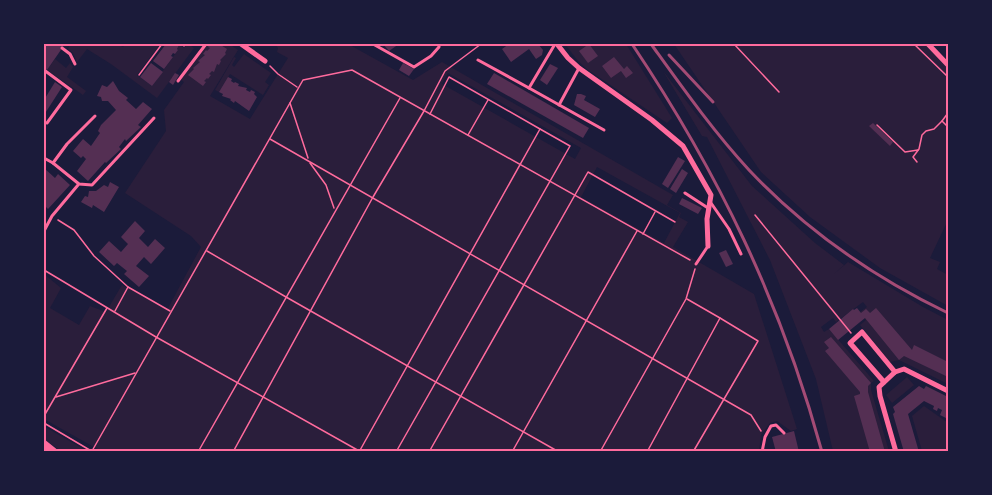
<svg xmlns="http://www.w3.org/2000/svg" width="992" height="495" font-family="Figtree,sans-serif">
<rect width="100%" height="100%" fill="#1b1b3a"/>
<g fill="#2a1e3b" fill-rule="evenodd">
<polygon points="70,44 117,44 123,47 126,44 160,44 137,75 152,86 178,50 177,49 179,45 184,48 188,44 194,48 157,98 111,64 87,49 77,62 73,53 68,49"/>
<path d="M208 44H229L238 50 210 96 250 119 288 58 277 52 278 48 275 44H348L413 80 442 62 673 195 667 205 681 213 679 217 688 222 673 247 754 294 797 429 791 431 777 421 770 423 761 435 759 452 101 451 44 419V274L61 288 50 308 79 325 90 306 106 312 122 285 167 310 201 247 191 236 125 193 166 131 164 110 184 82 181 80ZM448 73 581 148 575 159 442 84ZM597 167 680 213 664 243 581 197Z"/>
<polygon points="565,44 626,44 672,118 667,123 588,70 578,61"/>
<polygon points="674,44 928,44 948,65 948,220 930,258 940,262 937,269 948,275 948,306 880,268 810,217 761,172"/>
<polygon points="244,54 271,73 265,82 269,85 263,95 230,74 219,92 215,90 234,57 236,58 232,65 234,67"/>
<polygon points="55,59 66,68 70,63 73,67 67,77 86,91 83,95 47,70"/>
<polygon points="663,71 752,186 815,243 844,265 834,274 848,262 923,307 948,320 948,384 899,360 890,362 860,325 866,320 860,312 867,307 863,302 836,322 833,318 821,327 824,332 829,329 874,381 871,383 871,390 889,451 833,451 816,379 770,260 707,137 702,136"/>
<polygon points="907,377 914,385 892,403 886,395"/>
<polygon points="924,406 948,423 948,451 922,451 912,416"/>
<polygon points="44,427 45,427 87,451 61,451 44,439"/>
</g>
<g fill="#542f53">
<polygon points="46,44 65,44 47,70 45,68 44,70 44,47"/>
<polygon points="166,44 179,45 177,49 178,50 175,54 173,53 171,56 173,57 164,69 153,61"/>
<polygon points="210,44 219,44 227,49 225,53 226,54 220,60 221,61 219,65 217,64 214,72 212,71 209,74 211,75 208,79 207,78 204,81 206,82 203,86 188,75 194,69 193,68 200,62 198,61 205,55 203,54 206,50 207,51 210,48 208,47"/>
<polygon points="383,44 399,44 389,51"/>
<polygon points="509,44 538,44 543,50 542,55 536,59 529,49 511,62 502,49"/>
<polygon points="589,44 598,56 588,63 579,51"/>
<polygon points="614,57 624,69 627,66 633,73 626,78 621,71 611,78 602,66"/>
<polygon points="151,63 163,72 152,86 140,77"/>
<polygon points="403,63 414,69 409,76 399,70"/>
<polygon points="550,64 558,68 547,85 540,80"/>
<polygon points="175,73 179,75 173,85 169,82"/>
<polygon points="494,73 589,128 583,138 487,84"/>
<polygon points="228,77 232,79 231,81 234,83 235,82 239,84 238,86 247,88 246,90 250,92 251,90 255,92 254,94 257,97 249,111 235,101 234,103 230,100 231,99 222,96 223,94 219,92"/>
<polygon points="113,81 119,91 128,98 126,100 136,109 143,102 152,109 138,125 141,127 126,141 125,139 119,147 121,149 106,163 105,162 88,181 77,171 86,159 83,156 81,158 73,151 83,139 91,146 100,133 98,131 101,125 116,110 108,101 102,101 101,97 97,96 102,85 107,87"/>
<polygon points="55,82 62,87 44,115 44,100"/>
<polygon points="577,94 581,94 586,96 584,100 600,109 595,117 574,105"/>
<polygon points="873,123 893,142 890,146 869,126"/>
<polygon points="678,157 685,161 668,188 662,184"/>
<polygon points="44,168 55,178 58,174 70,185 48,209 44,205"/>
<polygon points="682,169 688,173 676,193 670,189"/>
<polygon points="110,182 119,187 104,212 93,205 92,208 81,202 85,196 88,197 89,191 96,191 104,185 108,187"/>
<polygon points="682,198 702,208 698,214 679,204"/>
<polygon points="135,221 145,231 139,238 148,247 155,239 165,248 151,264 144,257 136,266 149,276 139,287 124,274 127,271 117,263 114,266 99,252 109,241 121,252 128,244 121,237"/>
<polygon points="726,250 733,264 726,267 719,253"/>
<polygon points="857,308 861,313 866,309 870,313 876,308 912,350 914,345 948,362 948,377 904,356 899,360 865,318 838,340 829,329 853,309 854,310"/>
<polygon points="831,337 871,383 868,386 868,392 885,452 870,452 854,396 860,394 860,392 825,351 829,348 824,342"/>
<polygon points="919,386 924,389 926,386 948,397 948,419 940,415 942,410 938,408 937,411 933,409 934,406 924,401 908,414 919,452 904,452 893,414 895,412 893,407"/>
<polygon points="794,431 799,452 776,452 772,437"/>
</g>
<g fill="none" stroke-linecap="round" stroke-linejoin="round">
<g stroke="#ff6b9d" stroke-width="1.5">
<polyline points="734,44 779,92"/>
<polyline points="914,44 948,77"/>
<polyline points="270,66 278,74 297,87"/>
<polyline points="139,75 162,44"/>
<polyline points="290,103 308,158"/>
<polyline points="948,113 942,121 948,127"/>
<polyline points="877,125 905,152 918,150"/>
<polyline points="468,135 488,100"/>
<polyline points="270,139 751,415 761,431"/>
<polyline points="917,162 913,157 919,149 922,135 926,131 934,129 942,121"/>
<polyline points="310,163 326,185 334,208"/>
<polyline points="755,215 851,333"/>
<polyline points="58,220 74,230 94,256 128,287"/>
<polyline points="643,234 655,212"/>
<polyline points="207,251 286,297 559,452"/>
<polyline points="44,270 156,337 361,452"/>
<polyline points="115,311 128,287 170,311"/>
<polyline points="56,397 135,373"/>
<polyline points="44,416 107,308"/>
<polyline points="44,423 93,452"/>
<polyline points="92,451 303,80 352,70 690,260"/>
<polyline points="198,452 400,98"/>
<polyline points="233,452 373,197 424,111 445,71 481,44"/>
<polyline points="359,452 540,129 449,77 430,114"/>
<polyline points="396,452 570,146 540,129"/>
<polyline points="429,452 588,172 675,222"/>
<polyline points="512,452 637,231"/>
<polyline points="600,452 686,299 695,269"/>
<polyline points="647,452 720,318 687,299"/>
<polyline points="693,452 758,341 720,318"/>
</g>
<g stroke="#ff6b9d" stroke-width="3">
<polyline points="373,44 414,67 431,56 439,47 439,44"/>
<polyline points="555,44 529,88 604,130"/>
<polyline points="184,45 185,44"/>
<polyline points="62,48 70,54 75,64"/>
<polyline points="478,60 529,88"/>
<polyline points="44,70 71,90 47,123"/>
<polyline points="178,81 206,44"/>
<polyline points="559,105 579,68"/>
<polyline points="44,158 53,163 67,144 95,116"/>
<polyline points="53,163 79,184 92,185 154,118"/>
<polyline points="685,193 708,208"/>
<polyline points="711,203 729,229 741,254"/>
<polyline points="44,231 52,216 78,185"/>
<polyline points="696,264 708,246"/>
<polyline points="762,452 765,437 771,426 776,425 784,433"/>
</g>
<g stroke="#ff6b9d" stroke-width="5">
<polyline points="241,44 265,61"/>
<polyline points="557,44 568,58 579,68 652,120 683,146 711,195 707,219 708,246"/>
<polyline points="928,44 948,65"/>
<polyline points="884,382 850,343 862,332 895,372"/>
<polyline points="896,452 880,396 879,387 895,372 904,369 948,391"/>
</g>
<polyline stroke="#ff6b9d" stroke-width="8" points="44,444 54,452"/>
<g stroke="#a44b75" stroke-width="3">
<path d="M632 44C718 172 781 302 822 452"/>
<path d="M651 44C682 87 713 131 749 170 805 229 875 278 948 313"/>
<polyline points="669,55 713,102"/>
</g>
</g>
<rect width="992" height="495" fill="none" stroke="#1b1b3a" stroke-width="90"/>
<rect x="45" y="45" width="902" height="405" fill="none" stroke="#ff6b9d" stroke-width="2"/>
</svg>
